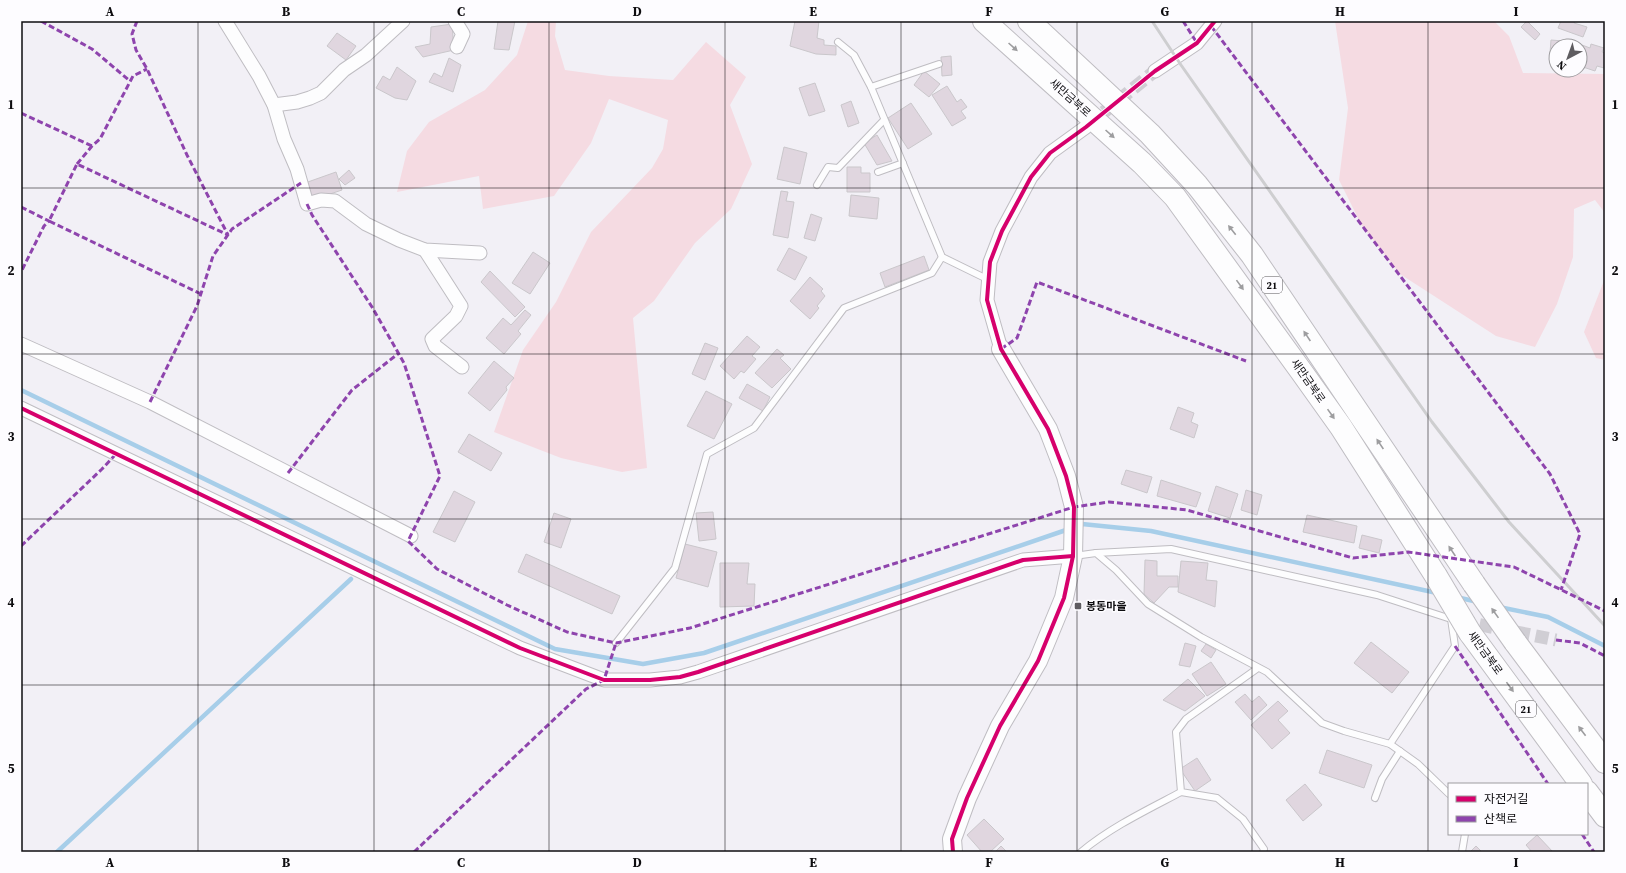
<svg xmlns="http://www.w3.org/2000/svg" width="1626" height="873" font-family="'Source Serif 4','Noto Sans KR',serif">
<rect width="100%" height="100%" fill="#f2f0f6"/>
<g fill="#f5dbe2">
<polygon points="528,21 556,21 555,36 565,70 609,76 673,80 706,42 746,77 730,105 752,164 731,209 695,243 654,301 633,318 647,468 622,472 561,458 494,432 523,350 556,302 591,232 652,168 663,149 668,120 609,99 591,143 554,196 483,209 479,176 397,192 407,151 429,122 485,90 517,55"/>
<polygon points="1335,21 1494,21 1509,36 1523,73 1605,74 1605,213 1595,200 1574,209 1573,257 1557,304 1535,347 1496,336 1400,274 1362,226 1339,180 1348,108"/>
<polygon points="1605,278 1605,360 1596,358 1584,332"/>
</g>
<g fill="none" stroke-linecap="round" stroke-linejoin="round">
<g stroke="#a7cee9" stroke-width="4.5">
<polyline points="21,390 555,649 643,664 704,653 1069,529"/>
<polyline points="1078,526 1082,524 1151,531 1437,593"/>
<polyline points="1456,597 1478,602"/>
<polyline points="1499,607 1548,617 1605,646"/>
<polyline points="57,852 351,579"/>
</g>
</g>
<g fill="#e0d6df" stroke="#cac7cb">
<polygon points="498,21 515,21 509,50 494,49"/>
<polygon points="795,21 819,21 817,38 824,40 824,45 836,46 836,55 816,54 790,46"/>
<polygon points="1527,21 1540,34 1535,40 1521,27"/>
<polygon points="1561,21 1575,21 1574,23 1587,27 1583,37 1558,28"/>
<polygon points="452,24 454,50 423,57 415,47 430,44 431,27"/>
<polygon points="337,33 356,46 346,60 327,46"/>
<polygon points="1551,40 1563,41 1562,46 1556,46 1556,53 1550,53"/>
<polygon points="1591,44 1604,48 1602,52 1605,53 1604,68 1597,66 1595,71 1580,66 1580,53 1582,45 1590,48"/>
<polygon points="951,56 952,75 942,76 941,57"/>
<polygon points="449,58 461,65 453,92 429,82 434,73 442,77"/>
<polygon points="397,67 416,81 407,100 395,98 376,88 383,76 390,80"/>
<polygon points="924,71 940,84 929,97 914,85"/>
<polygon points="815,83 825,111 809,116 799,88"/>
<polygon points="947,86 957,102 961,99 967,107 961,111 966,118 952,126 932,95"/>
<polygon points="851,101 859,123 848,127 841,105"/>
<polygon points="911,103 932,134 908,149 888,118"/>
<polygon points="877,135 892,161 877,165 864,143"/>
<polygon points="784,147 807,153 800,184 777,179"/>
<polygon points="847,167 861,167 861,173 870,173 870,192 847,192"/>
<polygon points="349,170 355,178 345,185 339,179"/>
<polygon points="336,172 342,190 312,200 305,183"/>
<polygon points="781,191 788,192 786,201 794,202 788,238 773,235"/>
<polygon points="851,195 879,198 877,219 849,216"/>
<polygon points="811,214 822,218 815,241 804,238"/>
<polygon points="789,248 807,257 795,280 777,270"/>
<polygon points="533,252 550,263 530,294 512,283"/>
<polygon points="924,256 929,270 885,287 880,273"/>
<polygon points="490,271 525,307 515,317 481,282"/>
<polygon points="810,277 823,289 821,291 825,296 817,306 819,308 810,319 790,301"/>
<polygon points="525,310 531,315 518,331 521,334 504,354 486,338 503,318 511,325"/>
<polygon points="747,336 760,347 752,356 756,359 744,373 741,371 734,379 720,366"/>
<polygon points="705,343 718,348 705,380 692,374"/>
<polygon points="777,349 784,355 780,358 791,369 772,388 755,373"/>
<polygon points="494,361 514,378 506,387 507,390 490,411 468,393"/>
<polygon points="747,384 770,397 763,411 739,398"/>
<polygon points="706,391 732,404 714,439 687,426"/>
<polygon points="1178,407 1194,413 1191,422 1198,425 1194,438 1170,429"/>
<polygon points="469,434 502,453 491,471 458,452"/>
<polygon points="1126,470 1152,477 1147,493 1121,484"/>
<polygon points="1161,480 1201,493 1196,507 1157,496"/>
<polygon points="1216,486 1238,494 1230,518 1208,511"/>
<polygon points="1246,490 1262,495 1257,515 1241,510"/>
<polygon points="454,491 475,502 455,542 433,532"/>
<polygon points="713,512 716,539 699,541 696,513"/>
<polygon points="554,513 571,519 561,548 544,542"/>
<polygon points="1307,515 1357,526 1354,543 1303,532"/>
<polygon points="1362,535 1382,540 1379,553 1359,548"/>
<polygon points="685,544 717,552 708,587 676,578"/>
<polygon points="526,554 620,596 612,614 518,572"/>
<polygon points="1145,560 1157,561 1157,576 1178,576 1178,587 1169,587 1154,603 1144,594"/>
<polygon points="1181,561 1208,563 1206,580 1217,581 1215,607 1178,592"/>
<polygon points="720,563 749,563 747,584 755,584 754,606 720,607"/>
<polygon points="1371,642 1409,672 1392,693 1354,663"/>
<polygon points="1185,643 1196,646 1190,667 1179,665"/>
<polygon points="1206,644 1216,650 1211,658 1201,651"/>
<polygon points="1211,662 1226,684 1207,696 1192,674"/>
<polygon points="1188,679 1205,696 1185,711 1163,700"/>
<polygon points="1245,694 1252,702 1259,696 1267,705 1251,720 1235,702"/>
<polygon points="1278,701 1288,711 1278,720 1290,733 1272,749 1251,725"/>
<polygon points="1327,750 1372,765 1364,788 1319,773"/>
<polygon points="1197,758 1211,780 1195,791 1180,769"/>
<polygon points="1305,784 1322,805 1303,821 1286,800"/>
<polygon points="984,819 1004,839 990,852 982,852 967,835"/>
<polygon points="1537,835 1553,852 1532,852 1526,845"/>
<polygon points="1001,846 1007,852 995,852"/>
<polygon points="1476,846 1482,852 1470,852"/>
</g>
<g fill="none" stroke-linecap="round" stroke-linejoin="round">
<g stroke="#d0ced4" stroke-width="13" stroke-dasharray="13 6" stroke-linecap="butt">
<polyline points="1089,124 1155,71"/>
<polyline points="1461,621 1556,640"/>
</g>
<g stroke="#bfbdc2" stroke-width="8">
<g id="lane">
<polyline points="838,42 854,55 871,87 942,257 989,280"/>
<polyline points="871,87 939,64"/>
<polyline points="878,172 903,163"/>
<polyline points="817,185 828,167 838,168 884,120"/>
<polyline points="1096,553 1171,549 1377,595 1451,619 1455,646 1390,744"/>
<polyline points="1074,556 1096,553 1116,570 1148,604 1201,637 1267,672 1322,723 1344,731 1390,744 1418,764 1449,794"/>
<polyline points="616,643 675,568 707,454 754,428 844,308 932,273 942,257"/>
<polyline points="1258,668 1186,719 1176,732 1181,792 1217,798 1243,819 1264,849 1263,852"/>
<polyline points="1375,798 1382,779 1400,751"/>
<path d="M1081 852C1111 827 1147 810 1181 792"/>
<polyline points="1462,852 1465,834"/>
</g>
</g>
<g stroke="#bfbdc2" stroke-width="15">
<g id="street">
<polyline points="225,21 259,76 274,105 284,139 297,169 307,204 321,200 335,201 366,224 399,240 425,250 480,253"/>
<polyline points="455,21 463,34 457,47"/>
<polyline points="1155,71 1197,43 1215,21"/>
<polyline points="274,105 297,102 310,98 321,93 344,70 366,55 403,21"/>
<polyline points="425,250 461,306 456,316 432,339 435,346 462,367"/>
<polyline points="21,344 150,402 411,536"/>
<polyline points="1001,349 987,300 990,262 1002,231 1031,177 1050,153 1086,127"/>
<polyline points="21,408 520,648 604,680 650,680 680,677 698,672 1023,560 1073,556"/>
</g>
</g>
<g stroke="#bfbdc2" stroke-width="20">
<polyline id="secondary" points="953,852 952,839 967,798 1000,726 1038,661 1064,598 1073,556 1074,507 1066,476 1048,429 1001,349"/>
</g>
<g stroke="#bfbdc2" stroke-width="24">
<g id="highway">
<polyline points="984,21 1142,163 1175,197 1301,371 1341,427 1436,576"/>
<polyline points="1029,21 1150,134 1197,185 1252,255 1474,584"/>
<polyline points="1470,633 1581,784"/>
<polyline points="1515,642 1605,762"/>
<polyline points="1587,792 1605,816"/>
</g>
</g>
<use href="#lane" stroke="#fdfdfe" stroke-width="6"/>
<use href="#street" stroke="#fdfdfe" stroke-width="13"/>
<use href="#secondary" stroke="#fdfdfe" stroke-width="18"/>
<use href="#highway" stroke="#fdfdfe" stroke-width="22"/>
<polyline stroke="#ceced0" stroke-width="3" points="1152,21 1181,65 1432,422 1509,522 1605,626"/>
<g stroke="#bfbdc2" stroke-width="24" stroke-linecap="butt">
<g id="highway-bridge">
<polyline points="1436,576 1470,633"/>
<polyline points="1474,584 1515,642"/>
</g>
</g>
<use href="#highway-bridge" stroke="#fdfdfe" stroke-width="22"/>
<g stroke="#8e44ad" stroke-width="3" stroke-dasharray="6 3" stroke-linecap="butt">
<polyline points="41,21 92,49 130,81"/>
<polyline points="137,21 132,34 136,50 147,69 187,155 228,235"/>
<polyline points="1183,21 1197,43"/>
<polyline points="1211,26 1550,474 1580,534 1561,590"/>
<polyline points="21,113 92,146"/>
<polyline points="77,164 92,146 100,139 133,76 147,69"/>
<polyline points="307,204 312,215 372,307 404,363 440,476 408,541 437,569 507,605 567,632 616,643 690,628 1074,507 1109,502 1187,510 1353,558 1408,552 1514,567 1605,611"/>
<polyline points="21,207 49,221 44,226 21,272"/>
<polyline points="201,294 49,221 77,164 228,235"/>
<polyline points="1001,349 1017,338 1037,282 1246,361"/>
<polyline points="150,402 197,306 213,256 232,229 301,183"/>
<polyline points="288,473 352,390 399,353"/>
<polyline points="21,546 102,469 116,454"/>
<polyline points="1556,640 1580,643 1605,656"/>
<polyline points="1455,646 1548,784"/>
<polyline points="1582,834 1594,852"/>
<polyline points="414,852 586,689 604,680 616,643"/>
</g>
<g stroke="#fdfcff" stroke-width="6">
<g id="cycleway">
<polyline points="21,408 520,648 604,680 650,680 680,677 698,672 1023,560 1073,556"/>
<polyline points="953,852 952,839 967,798 1000,726 1038,661 1064,598 1073,556 1074,507 1066,476 1048,429 1001,349 987,300 990,262 1002,231 1031,177 1050,153 1086,127 1155,71 1197,43 1215,21"/>
</g>
</g>
<use href="#cycleway" stroke="#d6006c" stroke-width="4"/>
</g>
<defs><path id="oneway-solid" d="M-6-.8H1V-3.2L6.5 0L1 3.2V.8H-6Z"/></defs>
<g fill="#9d9d9f">
<use href="#oneway-solid" transform="translate(1013 47) rotate(42)"/>
<use href="#oneway-solid" transform="translate(1110 134) rotate(42)"/>
<use href="#oneway-solid" transform="translate(1232 230) rotate(-128)"/>
<use href="#oneway-solid" transform="translate(1240 285) rotate(54)"/>
<use href="#oneway-solid" transform="translate(1307 336) rotate(-124)"/>
<use href="#oneway-solid" transform="translate(1331 414) rotate(55)"/>
<use href="#oneway-solid" transform="translate(1380 444) rotate(-124)"/>
<use href="#oneway-solid" transform="translate(1452 551) rotate(-124)"/>
<use href="#oneway-solid" transform="translate(1495 613) rotate(-125)"/>
<use href="#oneway-solid" transform="translate(1510 687) rotate(54)"/>
<use href="#oneway-solid" transform="translate(1582 731) rotate(-127)"/>
</g>
<path fill="none" stroke="#0e0d10" stroke-width="1" stroke-opacity="0.55" d="M198 21V852M374 21V852M549 21V852M725 21V852M901 21V852M1077 21V852M1252 21V852M1428 21V852M21 188H1605M21 354H1605M21 519H1605M21 685H1605"/>
<rect fill="#5e5c60" stroke="#fdfcff" stroke-width="1.5" x="1074" y="602" width="8" height="8" rx="2"/>
<g text-anchor="middle" dominant-baseline="central" stroke-width="3" stroke-linejoin="round" paint-order="stroke">
<g fill="#fdfcff" stroke="#565558" stroke-width="1">
<rect x="1262" y="277" width="20" height="16" rx="3"/>
<rect x="1516" y="701" width="20" height="16" rx="3"/>
</g>
<g font-size="10" font-weight="bold" fill="#0e0d10">
<text x="1272" y="285">21</text>
<text x="1526" y="709">21</text>
</g>
<g font-size="11" fill="#0e0d10" stroke="#fdfcff">
<text transform="translate(1070 98) rotate(42)">새만금북로</text>
<text transform="translate(1308 381) rotate(55)">새만금북로</text>
<text transform="translate(1485 653) rotate(54)">새만금북로</text>
</g>
<g font-size="11" font-weight="bold" fill="#0e0d10" stroke="#fdfcff" text-anchor="start">
<text x="1086" y="606">봉동마을</text>
</g>
</g>
<rect width="1626" height="873" fill="none" stroke="#fdfcff" stroke-width="44"/>
<rect x="1448" y="783" width="140" height="52" fill="#fdfcff" stroke="#9d9c9f"/>
<rect x="1456" y="796" width="20" height="6" fill="#d6006c" stroke="#9d9c9f"/>
<text x="1484" y="803" font-size="12" fill="#0e0d10">자전거길</text>
<rect x="1456" y="816" width="20" height="6" fill="#8e44ad" stroke="#9d9c9f"/>
<text x="1484" y="823" font-size="12" fill="#0e0d10">산책로</text>
<g transform="translate(1568 58) rotate(221)"><circle r="19" fill="#fdfcff" stroke="#9d9c9f"/>
<path d="M0-3L7 15L0 10L-7 15Z" fill="#5e5c60"/>
<text y="-6" font-size="11" font-weight="bold" text-anchor="middle" fill="#0e0d10">N</text>
</g>
<rect x="22" y="22" width="1582" height="829" fill="none" stroke="#0e0d10" stroke-width="1.5"/>
<g font-size="13" text-anchor="middle" font-weight="bold" fill="#0e0d10">
<text x="110" y="16">A</text>
<text x="286" y="16">B</text>
<text x="461" y="16">C</text>
<text x="637" y="16">D</text>
<text x="813" y="16">E</text>
<text x="989" y="16">F</text>
<text x="1165" y="16">G</text>
<text x="1340" y="16">H</text>
<text x="1516" y="16">I</text>
<text x="11" y="109">1</text>
<text x="1615" y="109">1</text>
<text x="11" y="275">2</text>
<text x="1615" y="275">2</text>
<text x="11" y="441">3</text>
<text x="1615" y="441">3</text>
<text x="11" y="607">4</text>
<text x="1615" y="607">4</text>
<text x="11" y="773">5</text>
<text x="1615" y="773">5</text>
<text x="110" y="867">A</text>
<text x="286" y="867">B</text>
<text x="461" y="867">C</text>
<text x="637" y="867">D</text>
<text x="813" y="867">E</text>
<text x="989" y="867">F</text>
<text x="1165" y="867">G</text>
<text x="1340" y="867">H</text>
<text x="1516" y="867">I</text>
</g>
</svg>
